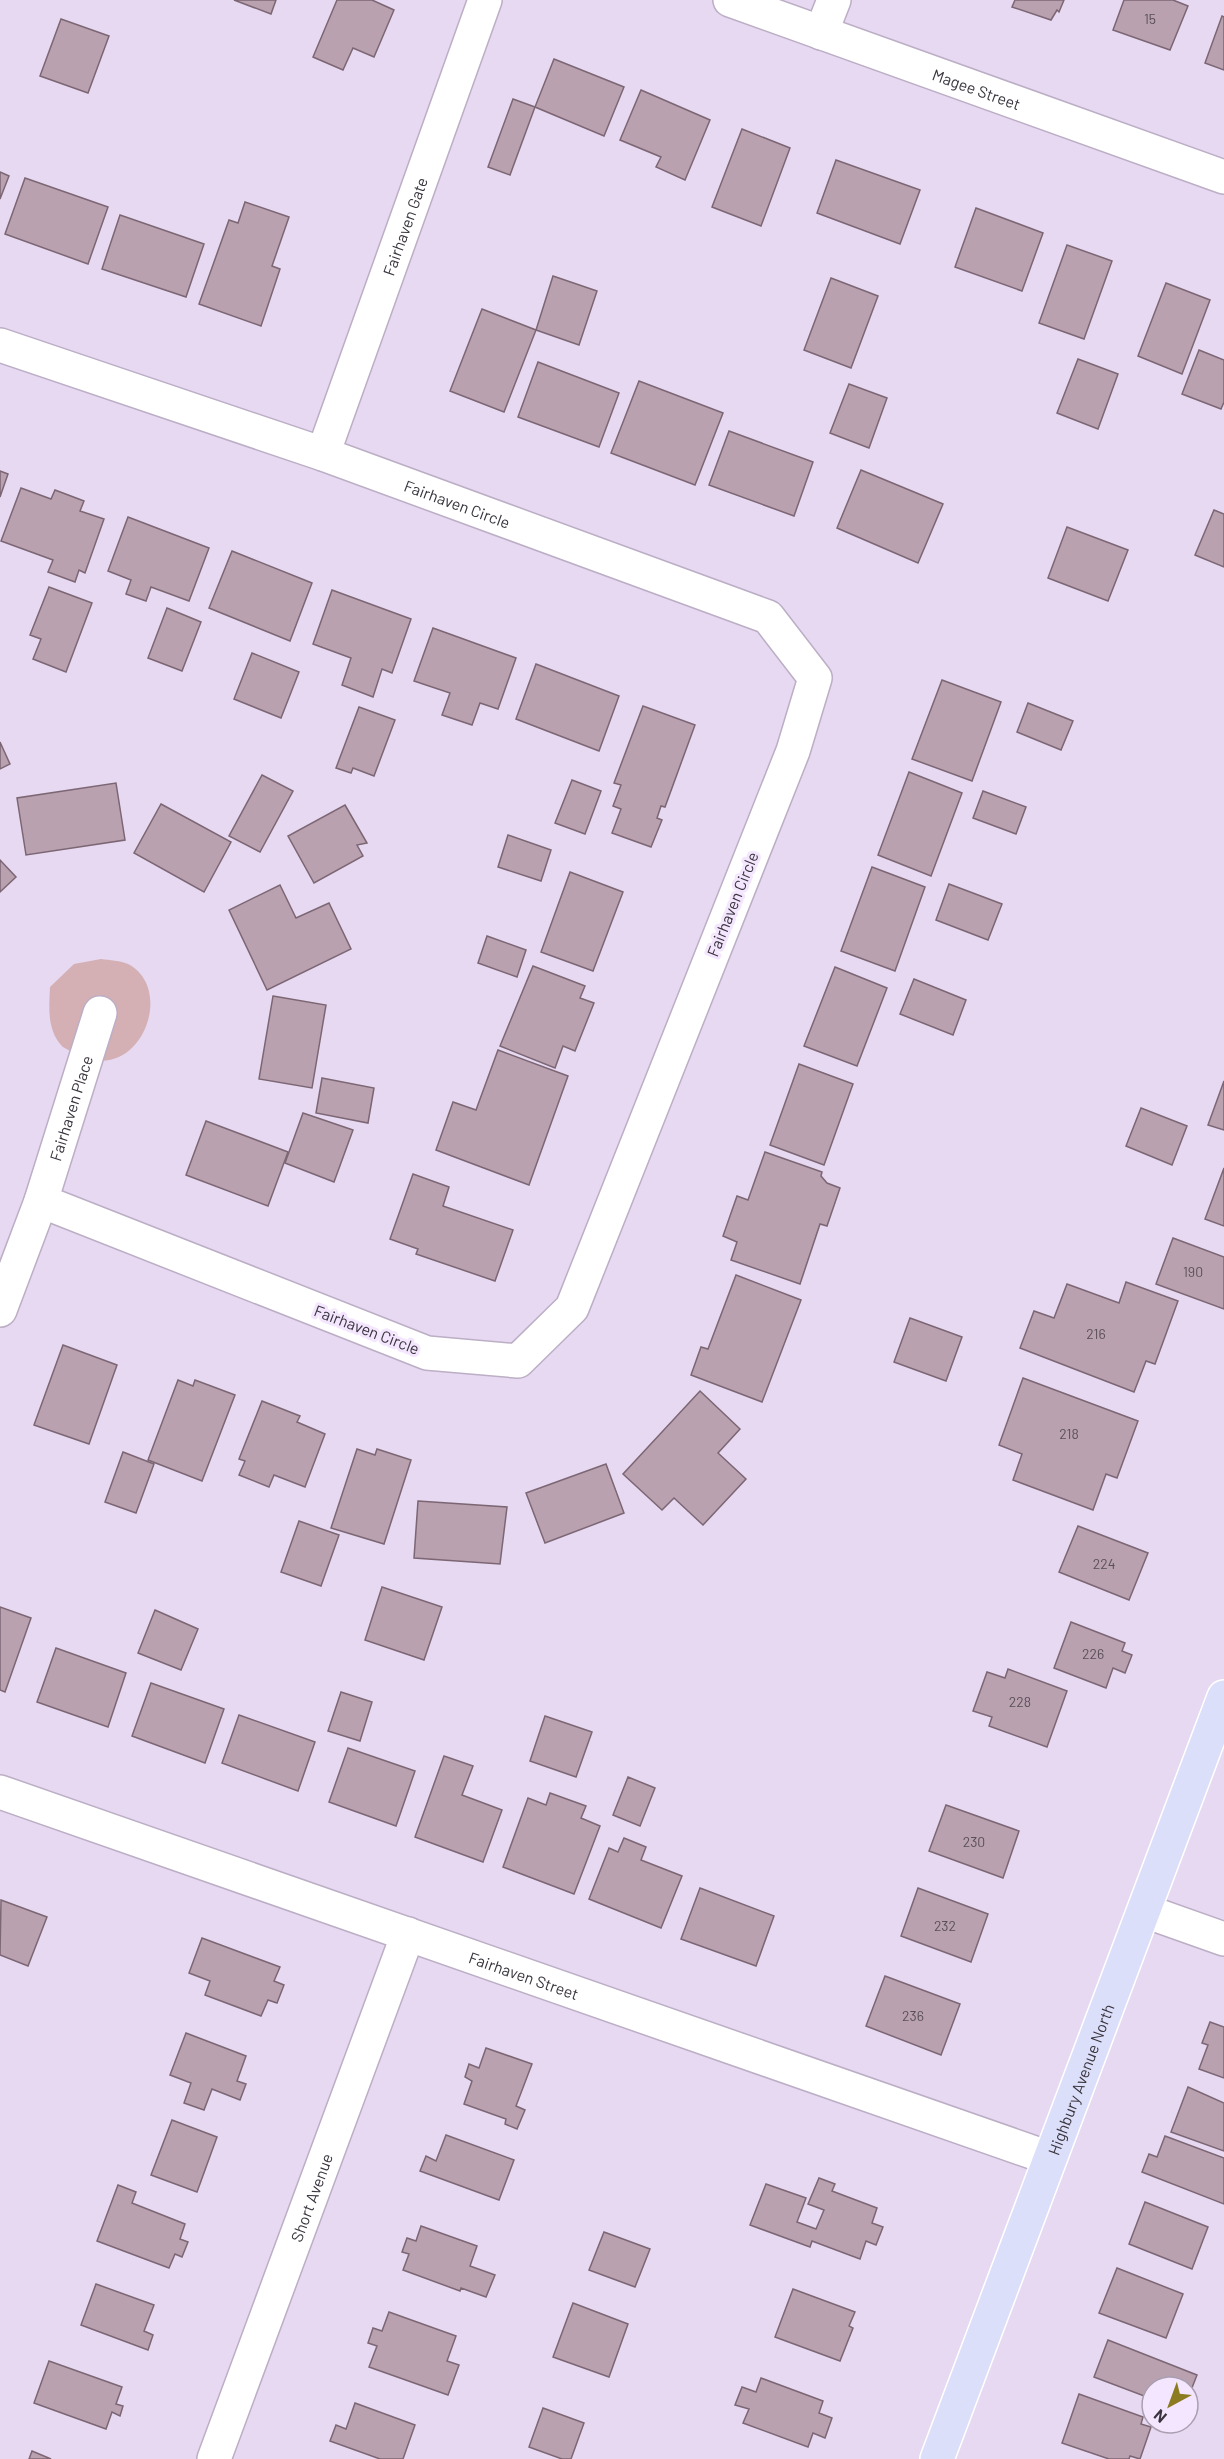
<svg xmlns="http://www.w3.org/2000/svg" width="1224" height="2459" font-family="Barlow,sans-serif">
<rect width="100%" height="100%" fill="#e6d9f1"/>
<path fill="#d4b0b4" d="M101 959C109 960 121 961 128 964 177 989 139 1087 77 1054 72 1051 64 1049 61 1045 47 1029 49 1007 50 987L74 964Z"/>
<g fill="#b9a1b0" stroke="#7c6674" stroke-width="1.5">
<polygon points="234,0 276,0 271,14"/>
<polygon points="337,0 372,0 394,10 374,57 353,48 343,70 313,57"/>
<polygon points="1015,0 1064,0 1059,12 1057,10 1051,20 1012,7"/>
<polygon points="1124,0 1173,0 1188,6 1170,50 1113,30"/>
<polygon points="1222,16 1224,17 1224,70 1205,63"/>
<polygon points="61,19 109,36 88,93 40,76"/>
<polygon points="554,59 624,87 604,136 535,107"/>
<polygon points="641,90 710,120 685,180 656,167 661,157 620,140"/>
<polygon points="513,99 535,107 510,175 488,167"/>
<polygon points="742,129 790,148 761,226 712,207"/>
<polygon points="836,160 920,190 900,244 817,213"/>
<polygon points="0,172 9,176 0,199"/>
<polygon points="25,178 108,207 88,264 5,234"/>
<polygon points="245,202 289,217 272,266 280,269 261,326 199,304 229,220 238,223"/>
<polygon points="976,208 1043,233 1022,291 955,267"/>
<polygon points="120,215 204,244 186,297 102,269"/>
<polygon points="1067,245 1112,261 1084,339 1039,323"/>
<polygon points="553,276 597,291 579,345 536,330"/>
<polygon points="831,278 878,296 851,368 804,350"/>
<polygon points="1166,283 1210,300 1182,374 1138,356"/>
<polygon points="482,309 536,330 504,412 450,391"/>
<polygon points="1199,350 1224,360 1224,402 1221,409 1182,394"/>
<polygon points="1078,359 1118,374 1098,429 1057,413"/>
<polygon points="538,362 619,393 599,447 518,417"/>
<polygon points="639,381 723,413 695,485 611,453"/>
<polygon points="849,384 887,398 869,448 830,433"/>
<polygon points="729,431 813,462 794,516 709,485"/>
<polygon points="861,470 943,504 918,563 837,528"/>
<polygon points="0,471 8,474 0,497"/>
<polygon points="21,488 51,499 55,490 84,501 80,511 104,519 85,573 79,570 75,582 48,572 53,560 1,541"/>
<polygon points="1214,510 1224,514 1224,567 1195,555"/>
<polygon points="128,517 209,548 189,601 151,587 146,601 126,594 131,580 108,571"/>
<polygon points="1067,527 1128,550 1108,601 1048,578"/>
<polygon points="232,551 312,583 290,641 209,608"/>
<polygon points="49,587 92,603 66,672 33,659 41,639 30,635"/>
<polygon points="332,590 411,619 392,673 382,669 373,697 342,685 351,658 313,644"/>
<polygon points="167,608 201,622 182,671 148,658"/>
<polygon points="433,628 516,658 498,709 480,703 472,725 442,715 450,693 414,681"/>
<polygon points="252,653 299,672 281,718 234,699"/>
<polygon points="536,664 619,696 599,751 516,719"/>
<polygon points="942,680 1001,702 972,781 912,759"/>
<polygon points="1028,703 1073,721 1061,750 1017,732"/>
<polygon points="643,706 695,725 665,807 661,806 657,818 662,820 651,847 612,833 621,809 613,806 621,785 614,783"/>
<polygon points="359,707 395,720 374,776 353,768 351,773 336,768"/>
<polygon points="0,742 10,764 0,769"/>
<polygon points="909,772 962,793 931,876 878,855"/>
<polygon points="262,775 293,791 260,852 229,836"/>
<polygon points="572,780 601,791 585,834 555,823"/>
<polygon points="116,783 125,840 26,855 17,798"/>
<polygon points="983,791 1026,807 1016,834 973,818"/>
<polygon points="161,804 231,842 204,892 134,853"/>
<polygon points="345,805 367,843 357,845 363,856 314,883 288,836"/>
<polygon points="508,835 551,850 541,881 498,867"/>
<polygon points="0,860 16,877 0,892"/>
<polygon points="872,867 925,887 895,971 841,951"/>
<polygon points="570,872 623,892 593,971 541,952"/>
<polygon points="949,884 1002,904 988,940 936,920"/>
<polygon points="280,885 296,918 329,903 351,949 267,990 229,910"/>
<polygon points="487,936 526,950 517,977 478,963"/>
<polygon points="533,966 585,986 580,998 594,1003 575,1051 563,1046 555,1068 500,1046"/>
<polygon points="835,967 887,988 857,1066 804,1046"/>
<polygon points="914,979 966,1000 953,1035 900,1014"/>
<polygon points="273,996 326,1005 312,1088 259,1079"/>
<polygon points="498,1050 568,1076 529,1185 436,1150 453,1102 476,1110"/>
<polygon points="799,1064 853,1084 824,1165 770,1145"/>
<polygon points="322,1078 374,1088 368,1123 316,1113"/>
<polygon points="1224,1081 1224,1130 1208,1125"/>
<polygon points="1141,1108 1187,1126 1172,1165 1126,1146"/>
<polygon points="303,1113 353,1130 334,1182 285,1163"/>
<polygon points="206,1121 288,1152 268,1206 186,1175"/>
<polygon points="765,1152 822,1172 821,1176 827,1183 840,1188 827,1226 820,1224 800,1284 731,1260 737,1242 723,1236 737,1196 748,1200"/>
<polygon points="1224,1168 1224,1226 1205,1219"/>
<polygon points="413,1174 449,1187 443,1206 513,1230 495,1281 416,1254 418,1249 390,1239"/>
<polygon points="1173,1238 1224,1257 1224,1309 1156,1284"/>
<polygon points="736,1275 801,1300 762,1402 691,1375 701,1347 708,1349"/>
<polygon points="1126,1282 1178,1301 1155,1364 1146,1361 1134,1392 1020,1348 1034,1311 1054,1318 1067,1284 1119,1303"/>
<polygon points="910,1318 962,1337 946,1381 894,1362"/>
<polygon points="63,1345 117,1365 89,1444 34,1425"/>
<polygon points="1023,1378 1138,1421 1117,1478 1106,1474 1093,1510 1013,1480 1022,1454 999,1445"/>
<polygon points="178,1380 193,1386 195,1380 235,1395 202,1481 148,1460"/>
<polygon points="700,1391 740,1429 718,1453 746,1479 703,1525 674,1498 662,1510 623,1474"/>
<polygon points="262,1401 300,1416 297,1422 325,1434 305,1487 274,1475 269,1487 239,1475 245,1461 239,1459"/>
<polygon points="357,1449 375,1455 377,1449 411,1460 384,1544 331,1528"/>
<polygon points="123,1452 154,1464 136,1513 105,1502"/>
<polygon points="606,1464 624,1513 545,1543 526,1493"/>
<polygon points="418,1501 507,1507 500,1564 414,1558"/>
<polygon points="299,1521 339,1535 321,1586 281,1572"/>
<polygon points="1078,1526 1148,1553 1129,1600 1059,1572"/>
<polygon points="382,1587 442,1607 424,1660 365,1640"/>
<polygon points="0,1607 31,1618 5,1692 0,1690"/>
<polygon points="155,1610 198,1629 181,1670 138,1653"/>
<polygon points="1071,1622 1125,1643 1122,1651 1132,1655 1125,1673 1113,1668 1106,1688 1054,1668"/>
<polygon points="56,1648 126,1673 108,1727 37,1702"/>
<polygon points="1008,1669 1067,1691 1047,1747 989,1726 992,1717 973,1711 987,1672 1005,1678"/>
<polygon points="151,1683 224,1709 205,1763 132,1736"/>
<polygon points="341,1692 372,1702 360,1741 328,1731"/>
<polygon points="239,1715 315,1742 298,1791 222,1763"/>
<polygon points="545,1716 592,1732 576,1777 530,1761"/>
<polygon points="348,1748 415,1771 396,1826 329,1802"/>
<polygon points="444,1756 473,1766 462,1795 502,1810 483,1862 415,1837"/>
<polygon points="628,1777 655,1788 640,1826 613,1815"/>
<polygon points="550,1793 586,1806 581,1818 600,1826 574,1894 503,1867 528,1798 546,1805"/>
<polygon points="946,1805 1019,1831 1003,1878 929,1851"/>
<polygon points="624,1838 646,1847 641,1860 682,1876 661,1928 589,1899 609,1848 618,1852"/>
<polygon points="700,1888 774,1916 756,1966 681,1939"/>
<polygon points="918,1888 988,1914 971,1962 901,1936"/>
<polygon points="1,1900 47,1917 28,1966 0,1955"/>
<polygon points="202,1938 280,1967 274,1981 284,1985 277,2003 268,2000 261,2016 205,1995 210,1981 189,1973"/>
<polygon points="885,1976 960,2004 941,2055 866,2026"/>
<polygon points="1210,2022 1224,2027 1224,2078 1199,2069 1208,2045 1202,2043"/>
<polygon points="186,2033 246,2056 237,2081 246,2084 240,2100 212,2089 204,2110 184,2103 191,2083 170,2075"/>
<polygon points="486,2048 532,2064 516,2106 525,2110 517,2129 505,2124 506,2119 464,2104 472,2081 465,2077 469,2064 479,2068"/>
<polygon points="1188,2087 1224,2103 1224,2151 1171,2132"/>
<polygon points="172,2120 217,2137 197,2192 151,2175"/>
<polygon points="446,2135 514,2160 499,2200 420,2171 426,2156 436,2161"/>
<polygon points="1165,2136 1224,2158 1224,2204 1142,2172 1149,2154 1157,2157"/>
<polygon points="819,2178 835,2184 832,2191 877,2208 872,2223 883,2227 876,2245 866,2241 860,2259 812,2241 810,2247 750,2225 766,2184 806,2198 797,2222 816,2229 824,2210 808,2204"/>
<polygon points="118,2185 136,2192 132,2203 185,2224 180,2239 188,2242 182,2257 175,2254 169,2268 97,2241"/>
<polygon points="1145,2202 1208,2227 1192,2269 1129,2244"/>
<polygon points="421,2226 477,2246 470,2266 495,2275 486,2297 461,2288 460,2291 403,2270 409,2254 402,2252 407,2238 416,2241"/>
<polygon points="604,2232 650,2249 635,2287 589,2270"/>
<polygon points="1117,2268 1183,2294 1166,2338 1099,2313"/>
<polygon points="96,2284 154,2305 144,2331 153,2335 148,2350 81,2325"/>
<polygon points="793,2289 855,2312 849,2326 853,2328 840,2361 775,2337"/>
<polygon points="573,2303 628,2324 609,2377 553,2357"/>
<polygon points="389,2312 456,2336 447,2361 459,2365 448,2395 369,2367 377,2346 368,2343 373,2328 382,2331"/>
<polygon points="1108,2340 1197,2375 1188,2398 1188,2387 1152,2387 1152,2399 1094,2377"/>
<polygon points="49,2361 122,2387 116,2404 123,2406 120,2416 112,2412 106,2429 34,2403"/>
<polygon points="761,2378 823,2401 819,2413 832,2418 825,2438 813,2433 808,2447 743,2423 749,2409 735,2405 742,2387 756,2392"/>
<polygon points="1079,2394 1143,2417 1141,2424 1151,2427 1140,2459 1130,2456 1129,2459 1109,2459 1062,2443"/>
<polygon points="355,2403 415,2425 403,2459 380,2459 330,2441 336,2425 346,2429"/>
<polygon points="543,2408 584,2423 571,2459 562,2459 529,2447"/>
<polygon points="32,2451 51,2459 29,2459"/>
</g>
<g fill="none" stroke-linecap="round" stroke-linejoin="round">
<g stroke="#bbaec5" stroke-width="36">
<g id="minor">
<path id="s1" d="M730 0 1224 177"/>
<polyline points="821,33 834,0"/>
<path id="s2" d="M0 345 323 454 768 617 815 678 793 751 572 1308 518 1361 427 1353 41 1201"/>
<path id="s3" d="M323 454 485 0"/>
<path id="s4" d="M0 1310 41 1201 100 1013"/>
<path id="s5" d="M0 1792 1049 2158"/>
<polyline points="1145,1911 1224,1939"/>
<path id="s6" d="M214 2459 408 1934"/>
</g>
</g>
<g stroke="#fff" stroke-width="36">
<g id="major">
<path id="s7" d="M937 2459 1224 1697"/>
</g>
</g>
<use href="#minor" stroke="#fff" stroke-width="33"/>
<use href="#major" stroke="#dcdff9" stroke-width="33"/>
</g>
<g text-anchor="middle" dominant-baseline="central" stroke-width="6" stroke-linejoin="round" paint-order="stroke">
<g font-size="14" fill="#594f5a">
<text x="1150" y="18">15</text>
<text x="1193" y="1271">190</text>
<text x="1096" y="1333">216</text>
<text x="1069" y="1433">218</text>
<text x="1104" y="1563">224</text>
<text x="1093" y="1653">226</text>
<text x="1020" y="1701">228</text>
<text x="974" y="1841">230</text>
<text x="945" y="1925">232</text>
<text x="913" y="2015">236</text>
</g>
<g font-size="16" fill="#39343d" stroke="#f4e6fe">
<text stroke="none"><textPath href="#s1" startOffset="262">Magee Street</textPath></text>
<text stroke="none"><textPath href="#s3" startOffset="242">Fairhaven Gate</textPath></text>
<text stroke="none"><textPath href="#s2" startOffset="484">Fairhaven Circle</textPath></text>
<text transform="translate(732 904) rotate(-68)">Fairhaven Circle</text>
<text stroke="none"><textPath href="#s4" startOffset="214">Fairhaven Place</textPath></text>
<text transform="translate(367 1329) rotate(21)">Fairhaven Circle</text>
<text stroke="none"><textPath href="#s5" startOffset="555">Fairhaven Street</textPath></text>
<text stroke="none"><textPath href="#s7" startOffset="406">Highbury Avenue North</textPath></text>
<text stroke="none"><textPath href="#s6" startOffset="279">Short Avenue</textPath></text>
</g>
</g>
<g transform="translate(1170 2405) rotate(221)"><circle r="28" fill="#f4e6fe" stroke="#a99fb1" stroke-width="1.5"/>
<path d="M0-4.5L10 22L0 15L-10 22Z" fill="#8c7b21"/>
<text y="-9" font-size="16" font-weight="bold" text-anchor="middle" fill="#39343d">N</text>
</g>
</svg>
